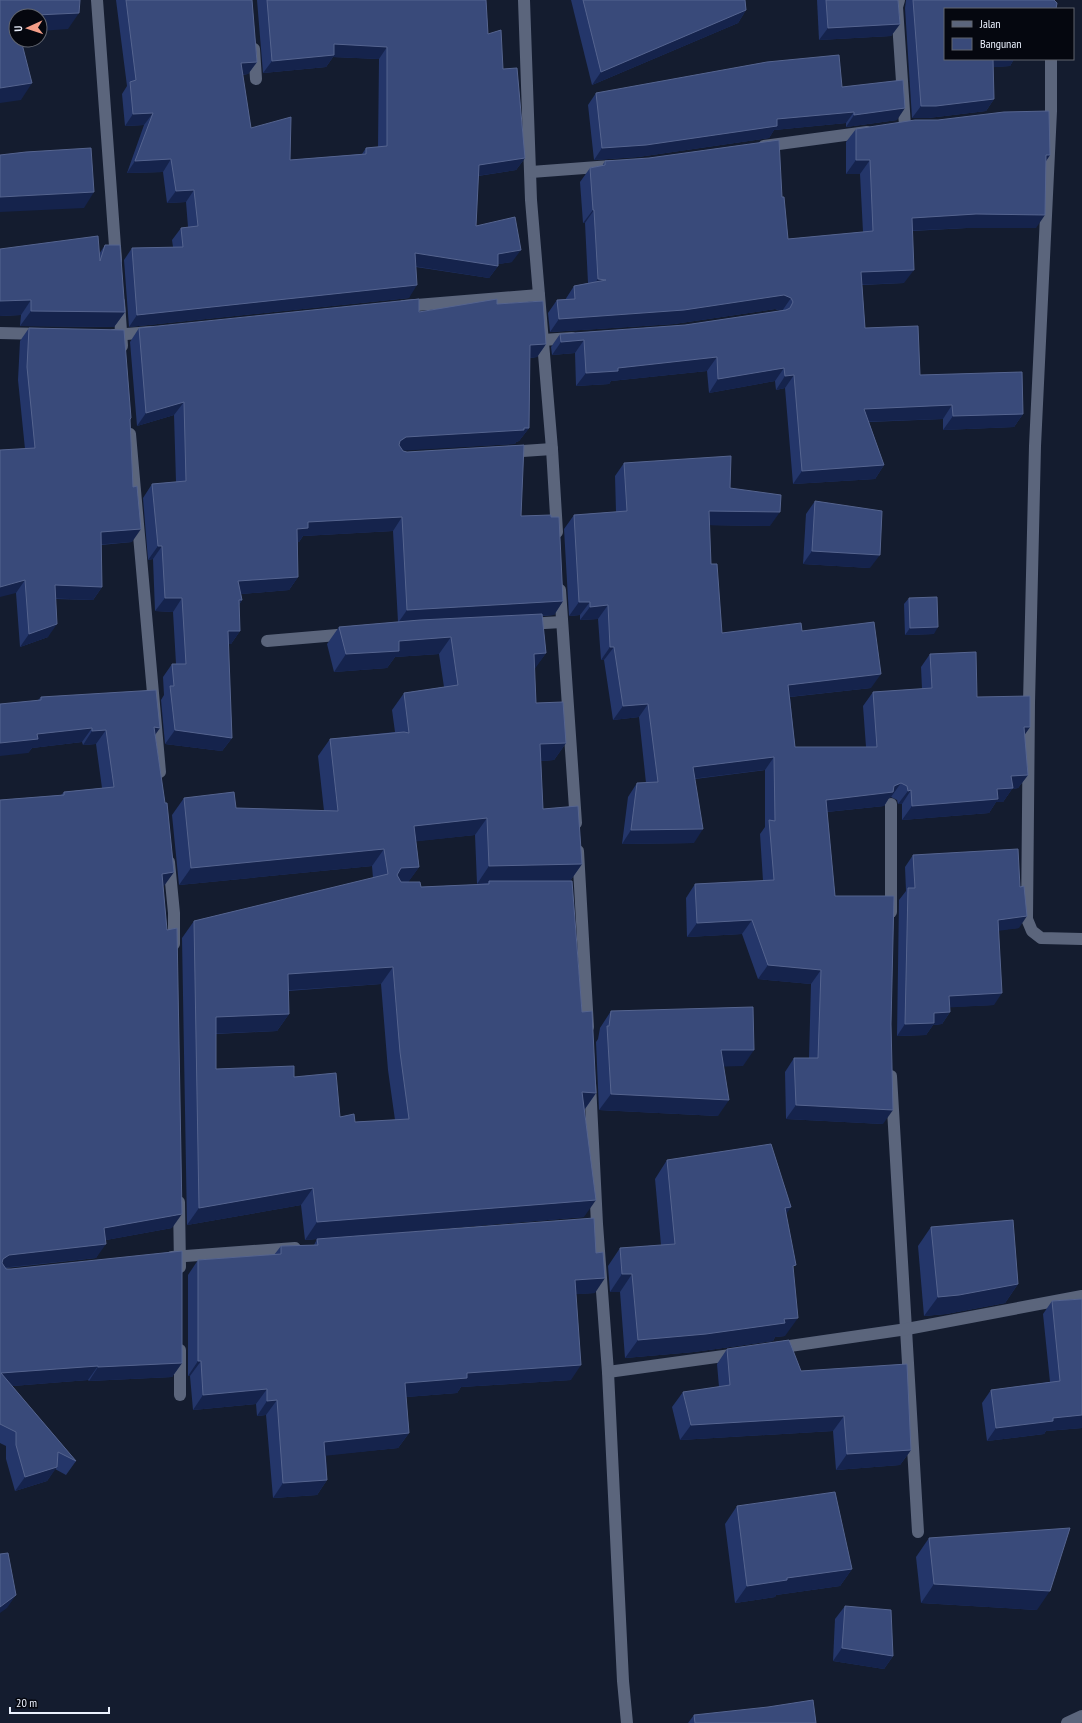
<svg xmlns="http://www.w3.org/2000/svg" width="1082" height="1723" font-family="'PT Sans Narrow',sans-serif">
<rect width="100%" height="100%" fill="#141c2f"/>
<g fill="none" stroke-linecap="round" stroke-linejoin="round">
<g stroke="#5b657c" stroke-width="12">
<polyline points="97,0 116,260"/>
<polyline points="524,0 531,200 552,449 557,532"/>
<polyline points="899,0 897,7 905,126"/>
<polyline points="254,49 256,79"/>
<polyline points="1051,59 1051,111 1035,446 1029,703 1027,919 1032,931 1041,938 1082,939"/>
<polyline points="764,146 867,132"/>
<polyline points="531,172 611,166"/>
<polyline points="119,302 122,346"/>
<polyline points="404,306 539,295"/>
<polyline points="0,333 41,334"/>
<polyline points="114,335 151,332"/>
<polyline points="543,340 572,338"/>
<polyline points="130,434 160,772"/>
<polyline points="508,452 552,449"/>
<polyline points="560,590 576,823"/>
<polyline points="527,624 562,622"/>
<polyline points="267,641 349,634"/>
<polyline points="891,804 891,912"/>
<polyline points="578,851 588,1027"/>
<polyline points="169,862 174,913 174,944"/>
<polyline points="891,1076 918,1532"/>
<polyline points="590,1083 597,1224 608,1372 623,1681 627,1723"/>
<polyline points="179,1202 180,1267"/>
<polyline points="172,1257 295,1248"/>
<polyline points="776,1348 907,1329 1082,1296"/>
<polyline points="180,1350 180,1395"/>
<polyline points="608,1372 738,1354"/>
<polyline points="1067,1723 1082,1716"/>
</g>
</g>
<g fill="#24366a" fill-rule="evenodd">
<polygon points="116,0 252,0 257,62 248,74 242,75 251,128 290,160 362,154 366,148 378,147 379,59 333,57 326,67 263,73 257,0 486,0 488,34 503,69 525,158 516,170 478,176 476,226 512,262 498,264 498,266 489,278 416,267 409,298 129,327 124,260 132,248 173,247 172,240 181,228 188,227 186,202 167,203 163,172 127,173 144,125 125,126 122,94 127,86"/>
<polygon points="571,0 745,0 746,10 738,23 592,85"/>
<polygon points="817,0 898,0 900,24 891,36 819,40"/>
<polygon points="906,0 1054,0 945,59 1014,59 1010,66 993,67 994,99 986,111 928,118 912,118 905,8"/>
<polygon points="842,87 897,120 846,127 846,123 774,130 769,138 638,157 594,160 588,105 596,93"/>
<polygon points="856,129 1050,155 1046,161 1036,228 967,228 912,231 904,283 862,285 865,328 920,375 1023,414 1014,427 943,430 943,419 869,422 884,465 875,479 793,484 785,388 776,390 775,381 709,393 707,371 611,381 609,384 576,386 575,353 552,355 551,347 560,334 685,325 781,311 775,309 674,324 550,332 548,313 557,300 565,300 574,286 588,283 585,223 583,223 580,182 590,168 602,166 605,161 782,197 788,239 863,232 860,174 846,174 846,142"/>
<polygon points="105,245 125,312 114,327 20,326 21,315 0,316 99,254"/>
<path d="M497 304 546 344 537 357 530 358 529 428 519 441 516 442 515 444 402 450 521 516 563 601 554 615 542 616 546 653 534 669 536 703 566 743 554 760 541 761 543 809 582 864 570 881 582 1012 596 1093 585 1109 584 1217 305 1240 301 1205 187 1225 182 938 194 921 373 878 372 866 179 885 172 815 184 798 236 808 324 811 318 756 330 739 395 732 392 710 404 693 444 687 439 654 395 657 387 668 334 672 327 644 339 627 398 622 393 531 303 536 299 542H298V577L289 590 241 594 242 600 239 605 240 631 231 644H228L232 738 222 751 165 744 161 700 164 695 163 677 172 664H176L173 612 155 611 153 559 148 560 143 498 152 484 176 482 174 415 137 426 130 342 139 328 419 312ZM475 835 477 884H488L421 887 408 882 419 867 416 841ZM381 984 388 1070 395 1120 355 1122 340 1117 294 1077 216 1069V1034L277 1031 289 1014 288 991Z"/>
<polygon points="29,328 131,418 130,421 132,542 101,545 102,587 93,600 56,599 48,637 20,647 16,593 25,449 18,380 20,341"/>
<polygon points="624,463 730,488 770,526 709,525 711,564 722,633 802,631 871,688 790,697 795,747 866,747 863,706 873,692 922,689 921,667 930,654 977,697 1030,727 1024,735 1028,775 1018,788 1012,789 1003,802 996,802 989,813 902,820 902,804 898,804 897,800 891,797 889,798 884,806 827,812 835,896 883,1124 786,1119 785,1072 794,1058 809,1058 811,984 758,979 742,934 687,937 686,898 695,884 763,881 760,834 765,827 765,770 695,779 694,843 622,844 628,797 637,783 646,783 639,717 613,720 604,660 601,660 598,619 580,620 580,615 569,616 564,529 574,515 616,512 615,476"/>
<polygon points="815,501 870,568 803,564 806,514"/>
<polygon points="909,598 934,634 905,635 904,604"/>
<polygon points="41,697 155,734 174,872 163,886 172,1228 106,1240 96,1258 6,1268 182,1363 172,1377 89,1381 88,1380 12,1386 76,1461 66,1475 55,1469 47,1481 15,1491 6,1459 6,1446 0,1443 0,800 61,795 64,792 102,788 96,744 83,745 82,742 32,748 28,753 38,700"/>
<polygon points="913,855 1019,928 999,930 994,1005 950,1007 950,1012 942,1024 933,1025 926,1035 897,1036 899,900 906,891 905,867"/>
<polygon points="611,1011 743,1066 724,1066 718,1116 599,1110 596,1042 598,1039 600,1028"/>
<polygon points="667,1160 786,1213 793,1269 785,1336 775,1337 773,1341 694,1352 625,1358 620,1292 610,1292 608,1266 620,1248 661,1245 655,1179"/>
<polygon points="931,1227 1018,1284 1005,1303 946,1314 924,1316 918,1246"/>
<polygon points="317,1239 595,1293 576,1294 571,1380 461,1387 457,1393 406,1397 409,1433 398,1448 326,1455 327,1480 317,1495 273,1498 266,1415 257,1416 256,1404 193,1410 190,1376 188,1376 188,1275 198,1260 274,1255 281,1246 314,1245"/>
<polygon points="1082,1299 1082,1428 1046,1431 1044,1434 987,1441 982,1403 991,1390 1050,1382 1043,1314 1052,1301"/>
<polygon points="727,1349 801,1371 911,1450 900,1465 836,1470 833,1431 680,1440 672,1407 683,1392 719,1387 717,1364"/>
<polygon points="737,1506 852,1569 840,1586 776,1595 775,1597 735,1603 725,1524"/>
<polygon points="929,1538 1037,1610 921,1603 916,1557"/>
<polygon points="845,1606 893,1656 884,1669 833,1661 835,1619"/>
<polygon points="694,1715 816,1723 688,1723"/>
</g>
<g fill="#15234c">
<polygon points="746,10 738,23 592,85 601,72"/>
<polygon points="79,13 68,29 40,31 40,16 16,16 16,32 15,16"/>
<polygon points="900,24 891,36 819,40 828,28"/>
<polygon points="334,44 387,47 379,59 333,57 326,67 263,73 272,61"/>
<polygon points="991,59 1014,59 1010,66 984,68"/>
<polygon points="257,62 248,74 232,75 241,63"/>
<polygon points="32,83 21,100 0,103 0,88"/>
<polygon points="994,99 986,111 928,118 912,118 921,106"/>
<polygon points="905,108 897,120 846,127 854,115"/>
<polygon points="854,112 846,123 774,130 769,138 638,157 594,160 602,148 777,119"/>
<polygon points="153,113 144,125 125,126 133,114"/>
<polygon points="1046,155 1050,155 1041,168"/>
<polygon points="525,158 516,170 470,177 479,165"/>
<polygon points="171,159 163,172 127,173 135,161"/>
<polygon points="856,160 870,160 860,174 846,174"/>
<polygon points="194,190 186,202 167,203 176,191"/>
<polygon points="94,192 84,208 0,212 0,197"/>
<polygon points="593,210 594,210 585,223 583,223"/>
<polygon points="976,214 1045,215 1036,228 967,228 902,231 912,218"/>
<polygon points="521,250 512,262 494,265 498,266 489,278 407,265 415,253 498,254"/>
<polygon points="914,270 904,283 852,285 861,272"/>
<polygon points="598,279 606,280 588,292"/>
<polygon points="417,285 409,298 129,327 137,315"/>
<polygon points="784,295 791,298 782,311 775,309 674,324 550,332 559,319"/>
<polygon points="31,300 21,315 0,316 0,301"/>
<polygon points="31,311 125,312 114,327 20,326"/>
<polygon points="584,340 575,353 552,355 561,342"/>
<polygon points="546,344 537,357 521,359 530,345"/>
<polygon points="717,357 707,371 611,381 609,384 576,386 586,373 618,368"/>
<polygon points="784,368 775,381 709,393 718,379"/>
<polygon points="794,375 785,388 776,390 785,376"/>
<polygon points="184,402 174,415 137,426 146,413"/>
<polygon points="952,405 943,419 855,422 864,409"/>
<polygon points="1023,414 1014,427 943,430 953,416"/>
<polygon points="529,428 519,441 516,442 515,444 397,451 400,441 406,437"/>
<polygon points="884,465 875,479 793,484 802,471"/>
<polygon points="709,511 780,512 770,526 699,525"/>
<polygon points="402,517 393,531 303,536 299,542 288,542 297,529 308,522"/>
<polygon points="141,529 132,542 92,545 101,532"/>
<polygon points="158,546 162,546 153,559 148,560"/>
<polygon points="812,551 880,555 870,568 803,564"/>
<polygon points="298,577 289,590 229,595 238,581"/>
<polygon points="25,580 16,593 0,597 0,587"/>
<polygon points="55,585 102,587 93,600 46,598"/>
<polygon points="165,598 182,598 173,612 155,611"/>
<polygon points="239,600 242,600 233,614"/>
<polygon points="563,601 554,615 398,623 407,610"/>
<polygon points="579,602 590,602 580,615 569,616"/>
<polygon points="608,605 598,619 580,620 590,607"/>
<polygon points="57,624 48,637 20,647 29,634"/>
<polygon points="938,627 934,634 905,635 910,628"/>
<polygon points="228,631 240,631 231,644 219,645"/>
<polygon points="451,637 439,654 395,657 387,668 334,672 346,654 399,641"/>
<polygon points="610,647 614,647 604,660 601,660"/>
<polygon points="546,653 534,670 534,654"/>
<polygon points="881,674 871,688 779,698 788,685"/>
<polygon points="648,704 639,717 613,720 623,706"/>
<polygon points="154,727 160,728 150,742"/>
<polygon points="1024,727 1030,727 1021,740"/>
<polygon points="92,728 82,742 32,748 28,753 0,756 0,743 37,734"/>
<polygon points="106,730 96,744 83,745 92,731"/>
<polygon points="175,730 232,738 222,751 165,744"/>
<polygon points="566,743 554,760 528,762 540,744"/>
<polygon points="774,757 765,770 683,780 693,767"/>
<polygon points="1028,775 1018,788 1012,789 1003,802 996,802 989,813 902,820 912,806 997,789 1011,776"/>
<polygon points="901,783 891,797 889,798 884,806 816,813 826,800 894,786"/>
<polygon points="911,790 902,804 898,804 908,791"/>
<polygon points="487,818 475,835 402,843 414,826"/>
<polygon points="703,829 694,843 622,844 631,830"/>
<polygon points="384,849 372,866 179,885 191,868"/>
<polygon points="582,864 570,881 489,881 488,883 477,884 489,866"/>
<polygon points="419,867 407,884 389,885 401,868"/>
<polygon points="174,872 164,886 152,888 162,874"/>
<polygon points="1027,916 1019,928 990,932 998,920"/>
<polygon points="752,920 742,934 687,937 697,923"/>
<polygon points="768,965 821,970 811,984 758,979"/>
<polygon points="393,967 381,984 276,991 288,974"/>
<polygon points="1002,993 994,1005 940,1008 949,996"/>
<polygon points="950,1012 942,1024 933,1025 926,1035 897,1036 905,1024 934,1013"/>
<polygon points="289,1014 277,1031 204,1034 216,1017"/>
<polygon points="721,1050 754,1050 743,1066 709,1067"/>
<polygon points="582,1092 596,1093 584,1110"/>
<polygon points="611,1094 729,1100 718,1116 599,1110"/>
<polygon points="796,1105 893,1110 883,1124 786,1119"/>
<polygon points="313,1188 301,1205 187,1225 199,1208"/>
<polygon points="596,1200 584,1217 305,1240 317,1222"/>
<polygon points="791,1207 779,1225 785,1208"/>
<polygon points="182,1214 172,1228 95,1242 104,1228"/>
<polygon points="106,1244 96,1258 0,1268 3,1259 9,1255"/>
<polygon points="622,1274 632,1274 620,1292 610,1292"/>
<polygon points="605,1278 595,1293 565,1295 575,1280"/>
<polygon points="1018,1284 1005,1303 946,1314 924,1316 938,1297"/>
<polygon points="798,1318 785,1336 775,1337 773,1341 694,1352 625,1358 638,1340 784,1319"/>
<polygon points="198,1361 201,1361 190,1376 188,1376"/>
<polygon points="182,1363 172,1377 89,1381 98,1367"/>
<polygon points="581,1365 571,1380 461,1387 457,1393 394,1398 405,1383 467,1373"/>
<polygon points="98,1366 88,1380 0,1387 1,1373"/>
<polygon points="267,1389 256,1404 193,1410 203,1395"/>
<polygon points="277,1400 266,1415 257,1416 267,1401"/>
<polygon points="1082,1415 1082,1428 1046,1431 1044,1434 987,1441 996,1428 1053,1418"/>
<polygon points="844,1416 833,1431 680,1440 691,1425"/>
<polygon points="409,1433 398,1448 314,1457 324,1442"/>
<polygon points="911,1450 900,1465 836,1470 847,1454"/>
<polygon points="57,1467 47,1481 15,1491 25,1477"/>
<polygon points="327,1480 317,1495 273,1498 283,1483"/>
<polygon points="852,1569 840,1586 776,1595 775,1597 735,1603 747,1586 787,1578"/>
<polygon points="934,1584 1050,1591 1037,1610 921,1603"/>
<polygon points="16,1595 7,1608 0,1613 0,1607"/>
<polygon points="842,1648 893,1656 884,1669 833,1661"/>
</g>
<g fill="#394a7a" stroke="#55648f" fill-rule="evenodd">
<polygon points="0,0 80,0 79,13 15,16 16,19 16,40 21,40 32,83 0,88"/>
<polygon points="126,0 252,0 257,62 241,63 251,128 291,117 290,160 366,154 366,148 387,146 387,47 334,44 334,55 272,61 267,0 486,0 488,34 501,30 503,69 517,68 525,158 479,165 476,226 515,217 521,250 498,254 498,266 415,253 417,285 137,315 132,248 183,247 181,228 198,226 194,190 176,191 171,159 135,161 153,113 133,114 130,82 136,80"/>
<polygon points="583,0 745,0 746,10 601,72"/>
<polygon points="826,0 898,0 900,24 828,28"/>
<polygon points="913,0 1054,0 1057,3 1056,9 945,9 945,59 993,59 994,99 936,106 921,106"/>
<polygon points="839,55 842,87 903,80 905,108 854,115 854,112 777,119 777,126 646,145 602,148 596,93 767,62"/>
<polygon points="1049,111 1050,155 1046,155 1045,215 976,214 912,218 914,270 861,272 865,328 918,326 920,375 1022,372 1023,414 953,416 952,405 864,409 884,465 802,471 794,375 785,376 784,368 718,379 717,357 618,368 618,371 586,373 584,340 561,342 560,334 685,325 786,310 790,308 793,302 791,298 784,295 684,310 559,319 557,300 575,299 574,286 606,280 598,279 594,210 593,210 590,168 605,165 605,161 649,158 779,140 782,197 784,197 788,239 873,231 870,160 856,160 856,129 915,120 938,120 1004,112"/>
<polygon points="91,148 94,192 0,197 0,155 26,152"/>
<polygon points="98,236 100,261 105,245 120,245 125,312 31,311 31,300 0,301 0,249"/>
<polygon points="419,299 419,312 497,299 497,304 543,301 546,344 530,345 529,428 524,428 524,430 406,437 400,441 399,445 403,451 407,452 524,445 521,516 551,515 551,517 559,517 563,601 407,610 402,517 308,522 308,528 297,529 298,577 238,581 242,600 239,600 240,631 228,631 232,738 175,730 170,686 174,686 172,664 186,664 182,598 165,598 162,546 158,546 152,484 186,481 184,402 146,413 139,328"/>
<polygon points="29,328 124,330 131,418 130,419 133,487 137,486 141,529 101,532 102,587 55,585 57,624 29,634 25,580 0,587 0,450 35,448 27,367"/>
<polygon points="731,456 730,488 781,495 780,512 709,511 711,564 717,564 722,633 801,623 802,631 874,622 881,674 788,685 795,747 877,747 873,692 932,688 930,654 976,652 977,697 1030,696 1030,727 1024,727 1028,775 1011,776 1013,788 997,789 998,799 912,806 911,790 908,791 907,786 901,783 894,786 893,792 826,800 835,896 894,896 891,1024 893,1110 796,1105 794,1058 818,1058 821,970 768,965 752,920 697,923 695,884 774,880 769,820 775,821 774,757 693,767 703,829 631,830 637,783 658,782 648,704 623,706 614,647 610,647 608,605 590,607 590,602 579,602 574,515 627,511 624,463"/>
<polygon points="815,501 882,511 880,555 812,551"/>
<polygon points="937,597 938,627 910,628 909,598"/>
<path d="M542 614 546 653 534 654 536 703 563 702 566 743 540 744 543 809 578 806 582 864 489 866 487 818 414 826 419 867 401 868 397 875 401 882H420L421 887 489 884V881H572L582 1012 592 1011 596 1093 582 1092 596 1200 317 1222 313 1188 199 1208 194 921 388 874 384 849 191 868 184 798 234 792 236 808 338 811 330 739 404 732 409 733 404 693 458 685 451 637 399 641V651L346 654 339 627 420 620ZM393 967 400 1052 409 1119 355 1122 354 1114 340 1117 336 1073 294 1077V1066L216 1069V1017L289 1014 288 974Z"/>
<polygon points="156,690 160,728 154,727 165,803 167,803 174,872 162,874 167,930 177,928 182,1214 104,1228 106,1244 9,1255 3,1259 2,1263 6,1269 11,1269 182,1251 182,1363 98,1367 98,1366 1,1373 76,1461 58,1452 57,1467 25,1477 16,1445 16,1432 0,1424 0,800 64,795 64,792 114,787 106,730 92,731 92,728 37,734 38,739 0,743 0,704 41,700 41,697"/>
<polygon points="1018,849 1020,887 1024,886 1027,916 998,920 1002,993 949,996 950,1012 934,1013 934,1023 905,1024 908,888 915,888 913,855"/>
<polygon points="753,1007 754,1050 721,1050 729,1100 611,1094 607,1026 609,1026 611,1011"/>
<polygon points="771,1144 791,1207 785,1208 796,1265 793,1266 798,1318 784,1319 785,1323 706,1334 638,1340 632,1274 622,1274 620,1248 675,1244 667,1160"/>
<polygon points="594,1218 596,1253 603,1252 605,1278 575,1280 581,1365 467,1373 467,1378 405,1383 409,1433 324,1442 327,1480 283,1483 277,1400 267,1401 267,1389 203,1395 201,1361 198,1361 198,1260 281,1254 281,1246 318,1245 317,1239"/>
<polygon points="1013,1220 1018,1284 959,1295 938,1297 931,1227"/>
<polygon points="1082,1299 1082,1415 1053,1418 1053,1421 996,1428 991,1390 1060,1381 1052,1301"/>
<polygon points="789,1340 801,1371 907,1364 911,1450 847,1454 844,1416 691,1425 683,1392 730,1385 727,1349"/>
<polygon points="835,1492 852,1569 787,1578 787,1580 747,1586 737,1506"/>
<polygon points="1070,1528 1050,1591 934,1584 929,1538"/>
<polygon points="8,1553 16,1595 0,1607 0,1554"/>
<polygon points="845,1606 891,1610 893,1656 842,1648"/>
<polygon points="813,1700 816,1723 695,1723 694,1715 768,1707"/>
</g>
<rect x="944" y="8" width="130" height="52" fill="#05070f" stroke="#61656f"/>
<rect x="952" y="21" width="20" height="6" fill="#5b657c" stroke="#61656f"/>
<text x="980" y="28" font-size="12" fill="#ebf1fe">Jalan</text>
<rect x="952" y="38" width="20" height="12" fill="#394a7a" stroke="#61656f"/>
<text x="980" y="48" font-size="12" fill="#ebf1fe">Bangunan</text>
<g transform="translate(28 28) rotate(267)"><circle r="19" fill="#05070f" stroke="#61656f"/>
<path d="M0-3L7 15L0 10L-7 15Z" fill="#f49e89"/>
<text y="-6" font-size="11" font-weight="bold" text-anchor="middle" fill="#ebf1fe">U</text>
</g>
<path d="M10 1707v6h99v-6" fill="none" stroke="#ebf1fe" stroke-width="2"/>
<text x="16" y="1707" font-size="12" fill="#ebf1fe" stroke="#05070f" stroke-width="3" paint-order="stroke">20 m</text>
</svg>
